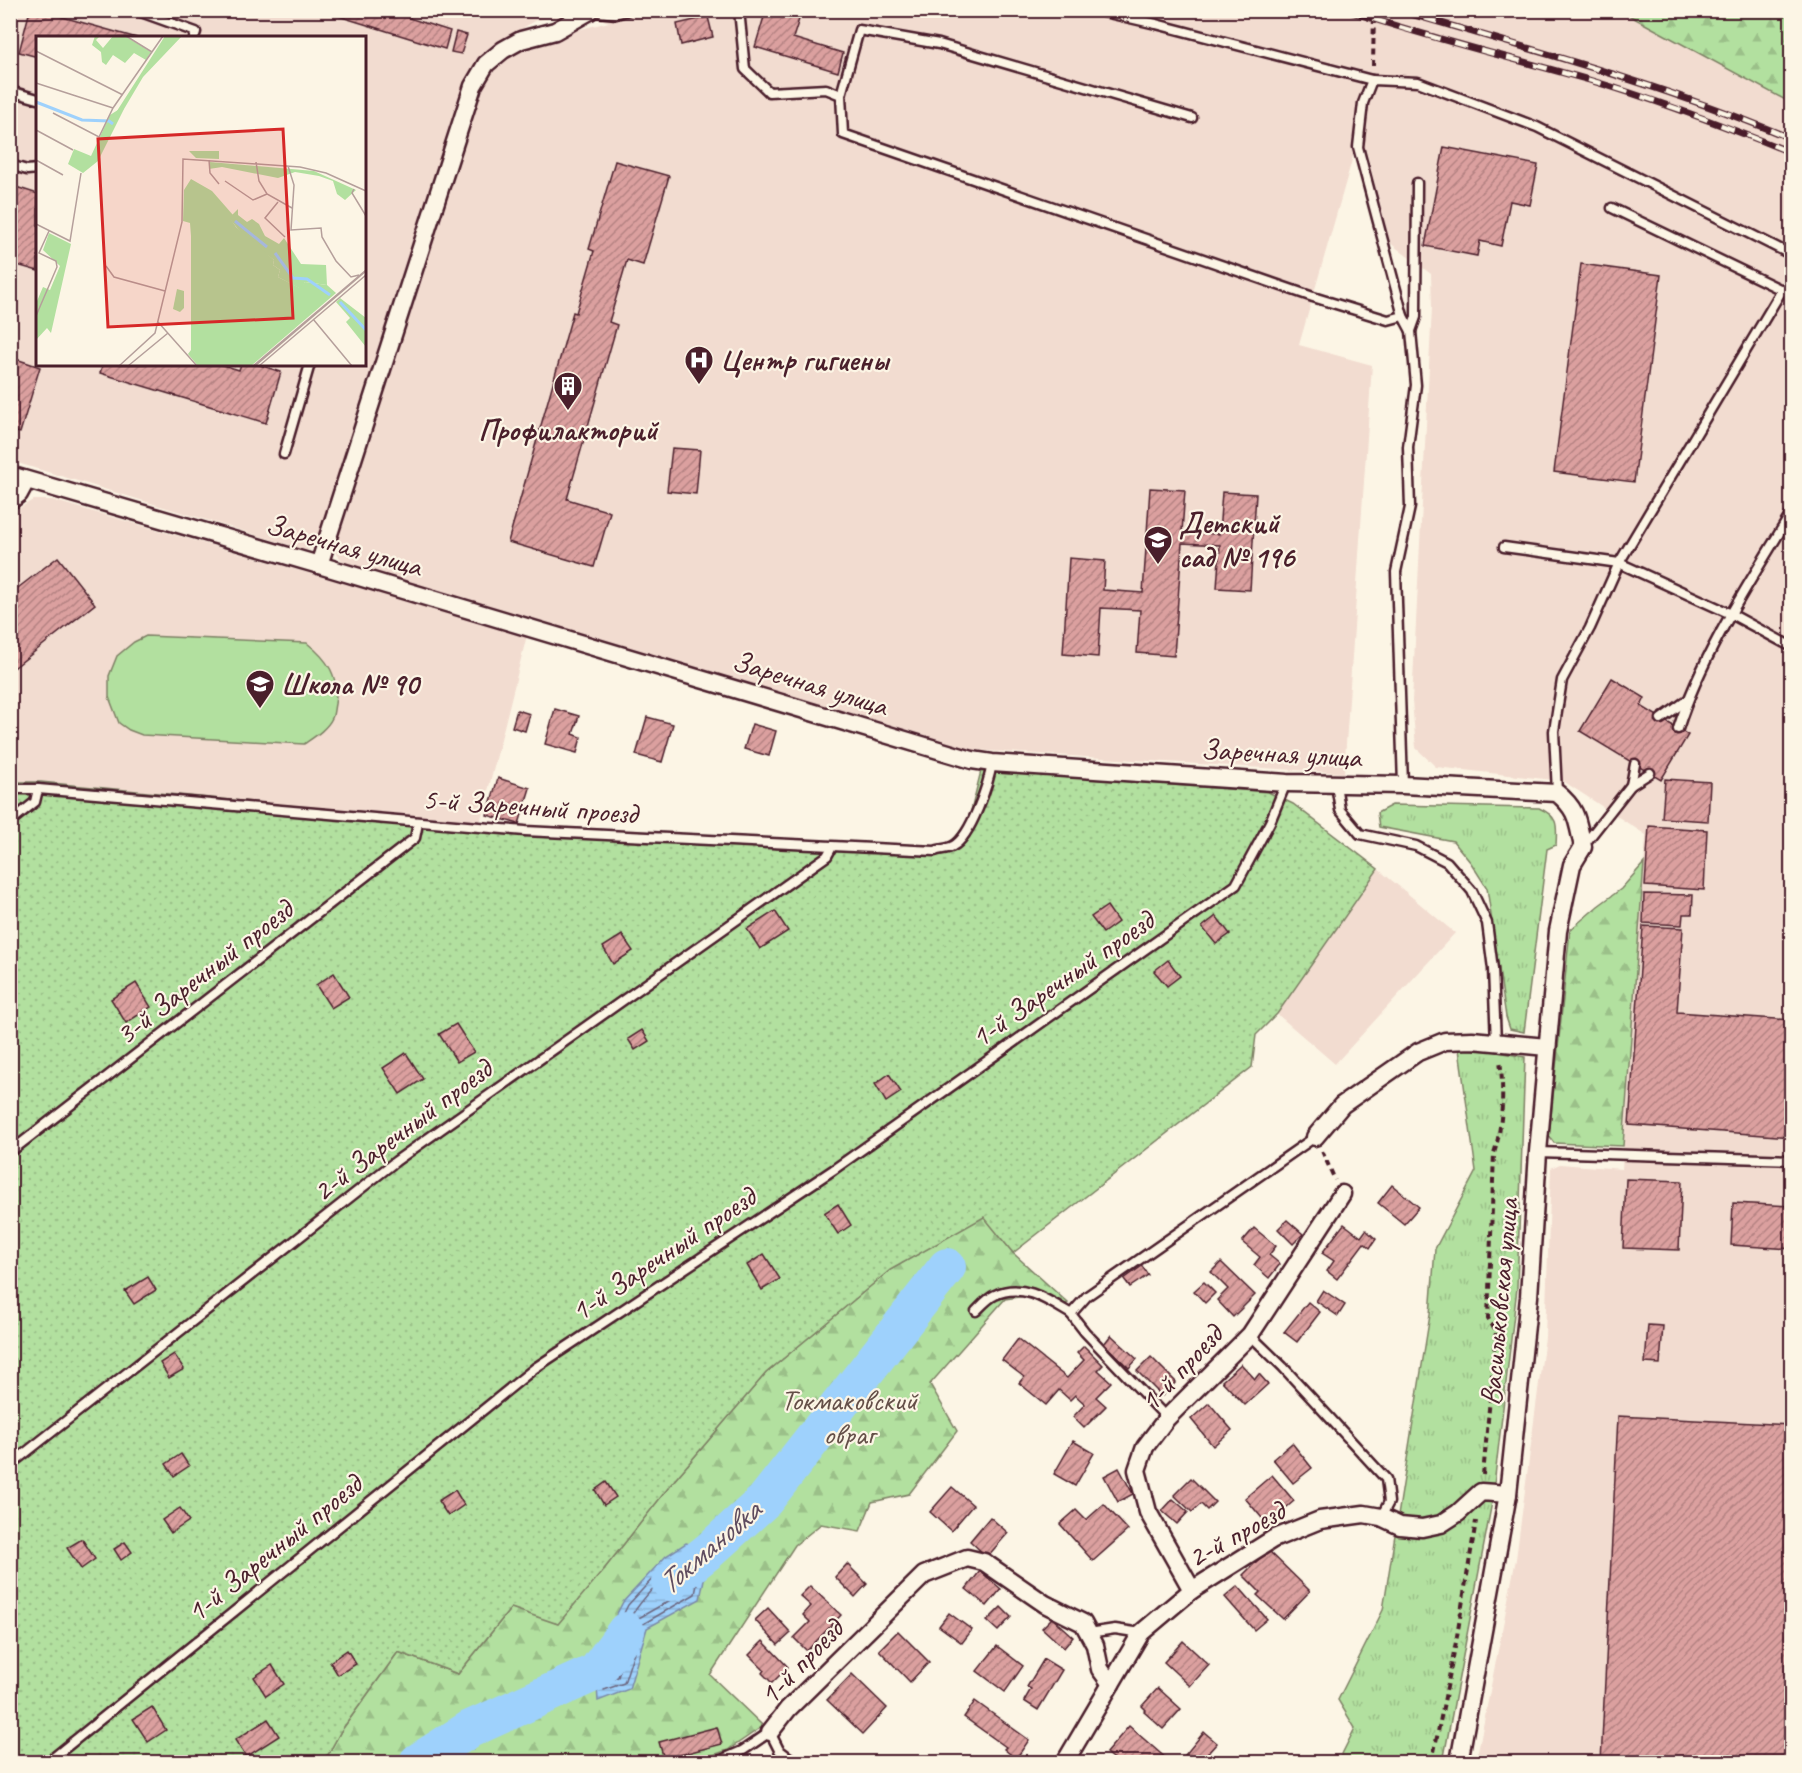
<svg xmlns="http://www.w3.org/2000/svg" width="1802" height="1773" font-family="Caveat,sans-serif">
<defs>
<pattern id="grass-tufts" width="24" height="20" patternUnits="userSpaceOnUse" patternTransform="scale(1.5)"><rect width="24" height="20" fill="#b2e09f"/><path d="M3 7l-1-3M5 7V3M7 7l1-3M15 17l-1-3M17 17v-4M19 17l1-3" fill="none" stroke="#9bc089"/></pattern>
<pattern id="forest-firs" width="22" height="20" patternUnits="userSpaceOnUse" patternTransform="scale(1.5)"><rect width="22" height="20" fill="#b2e09f"/><path d="M5 1l3.5 6h-7zM16 11l3.5 6h-7z" fill="#9bc089"/></pattern>
<pattern id="garden-dots" width="8" height="8" patternUnits="userSpaceOnUse" patternTransform="scale(1.5)"><rect width="8" height="8" fill="#b2e09f"/><path d="M2 2h.1M6 6h.1" fill="none" stroke="#9bc089" stroke-width="1.8" stroke-linecap="round"/></pattern>
<pattern id="water-rules" width="6" height="5" patternUnits="userSpaceOnUse" patternTransform="scale(1.5)"><rect width="6" height="5" fill="#9ed1fc"/><path d="M0 2.5h6" fill="none" stroke="#8ab3d8"/></pattern>
<pattern id="building-hatch" width="6" height="6" patternUnits="userSpaceOnUse" patternTransform="scale(1.5)"><rect width="6" height="6" fill="#dba09f"/><path d="M-1 1l2-2M0 6l6-6M5 7l2-2" fill="none" stroke="#b48282"/></pattern>
</defs>
<rect width="100%" height="100%" fill="#fcf5e5"/>
<filter id="ink" filterUnits="userSpaceOnUse"><feTurbulence type="fractalNoise" baseFrequency=".0167" numOctaves="2"/><feDisplacementMap in="SourceGraphic" scale="12" xChannelSelector="R" yChannelSelector="G"/><feConvolveMatrix kernelMatrix="1 2 1 2 8 2 1 2 1" color-interpolation-filters="sRGB"/></filter>
<g filter="url(#ink)">
<g fill="#f2dcd0" fill-rule="evenodd">
<path d="M10 11H1621L1791 103V1762H1476L1516 1559 1545 1337 1551 1168 1560 1164 1622 1169 1646 835 1563 781 1436 767 1416 748 1412 701 1432 307 1431 274 1390 243 1366 150 1354 153 1299 345 1372 365 1344 773 974 750 344 563 336 553 334 542 485 82 492 67 540 39 609 22 578 12 534 21 495 46 476 65 458 102 322 538 315 548 306 550 11 461ZM38 38H364V364H38Z"/>
<polygon points="33,500 52,500 527,635 480,823 41,782 11,782 11,513"/>
<polygon points="1378,869 1455,933 1335,1064 1277,1014"/>
</g>
<g fill="url(#grass-tufts)" stroke="#7e8065" stroke-width="1.5">
<path d="M1392 805 1539 808C1559 817 1557 825 1556 845L1547 849 1524 1032 1510 1029 1506 1017 1487 888 1471 863 1453 841 1379 827 1377 813Z"/>
<polygon points="1459,1049 1493,1051 1525,1057 1517,1288 1492,1502 1443,1762 1338,1762 1355,1728 1338,1700 1383,1610 1430,1315 1435,1249 1476,1171"/>
</g>
<g fill="url(#forest-firs)" stroke="#7e8065" stroke-width="1.5">
<polygon points="1621,11 1791,11 1791,103"/>
<polygon points="1644,863 1623,1146 1554,1143 1549,1136 1570,930 1598,906 1621,889"/>
<polygon points="984,1216 1013,1253 1068,1303 1055,1309 1025,1296 1005,1299 930,1384 957,1431 909,1494 872,1502 860,1531 821,1524 795,1545 710,1675 763,1726 728,1750 693,1762 324,1762 341,1731 398,1652 458,1674 511,1608 601,1573 672,1483 766,1373 890,1270"/>
</g>
<path fill="#b2e09f" stroke="#7e8065" stroke-width="1.5" d="M146 636 307 643C327 659 340 676 335 704 334 708 334 714 332 718 327 729 314 737 304 744L142 735 129 730 119 723 109 697V676L117 656 134 642Z"/>
<path fill="url(#garden-dots)" stroke="#7e8065" stroke-width="1.5" d="M981 771 1268 792 1293 804 1378 869 1277 1014 1256 1035 1252 1067 1013 1253 984 1217 890 1270 766 1373 672 1483 601 1573 558 1624 511 1608 458 1674 398 1652 341 1731 324 1762H11V782H41C339 810 637 842 936 846L952 842 969 819Z"/>
<polygon fill="url(#water-rules)" stroke="#7c8aa8" stroke-width="1.5" points="686,1543 710,1550 700,1599 647,1628 629,1689 598,1701 595,1656 623,1602 666,1556"/>
<g fill="none" stroke-linecap="round" stroke-linejoin="round">
<g stroke="#6c667f" stroke-width="1.5">
<polygon points="686,1550 703,1556 695,1594 643,1624 624,1683 604,1690 602,1657 628,1605 669,1561"/>
<path d="M687 1558 692 1559 694 1562 688 1590 637 1619 618 1677 611 1680C598 1644 659 1576 687 1558Z"/>
</g>
<g stroke="#9ed1fc" stroke-width="38">
<polyline points="670,1582 710,1550 765,1500 947,1267"/>
<polyline points="418,1762 470,1729 596,1672 626,1631"/>
</g>
</g>
<g fill="url(#building-hatch)" stroke="#4a1f2b" stroke-width="1.5">
<polygon points="30,10 38,10 137,38 38,38 38,57 19,52"/>
<polygon points="319,10 384,10 450,31 445,49"/>
<polygon points="513,10 530,10 528,15"/>
<polygon points="766,10 802,10 793,38 843,53 838,72 755,47"/>
<polygon points="708,17 713,37 681,45 677,24"/>
<polygon points="456,32 467,35 461,54 451,52"/>
<polygon points="1444,147 1538,165 1530,205 1510,201 1501,246 1480,241 1477,256 1425,246"/>
<polygon points="615,161 669,176 643,265 627,260 609,322 617,325 567,499 610,512 594,567 508,542 573,312 576,313 594,251 589,249"/>
<polygon points="16,187 38,194 38,271 10,263 10,207"/>
<polygon points="1581,264 1661,275 1634,482 1554,472"/>
<polygon points="10,357 40,367 20,433 10,431"/>
<polygon points="103,364 220,364 239,370 241,364 257,364 281,372 266,423 100,373"/>
<polygon points="672,448 700,450 696,494 667,491"/>
<polygon points="1150,488 1185,490 1182,532 1219,534 1222,492 1256,494 1250,590 1217,588 1220,545 1182,543 1174,656 1137,653 1140,610 1101,608 1098,657 1063,654 1069,558 1105,561 1103,590 1143,593"/>
<polygon points="58,557 95,604 10,671 10,594"/>
<polygon points="1612,678 1645,698 1641,706 1688,735 1661,780 1580,731"/>
<polygon points="555,709 579,716 573,734 581,737 577,753 545,744"/>
<polygon points="517,710 530,714 525,731 512,727"/>
<polygon points="647,717 673,724 662,762 636,755"/>
<polygon points="752,724 776,731 769,756 744,749"/>
<polygon points="498,778 530,788 519,824 487,815"/>
<polygon points="1665,779 1710,782 1708,821 1662,818"/>
<polygon points="1649,826 1707,830 1704,890 1645,886"/>
<polygon points="10,876 19,889 10,894"/>
<polygon points="1644,894 1693,895 1692,914 1683,914 1682,925 1643,923"/>
<polygon points="1107,906 1118,922 1103,933 1091,917"/>
<polygon points="775,911 788,931 760,949 747,929"/>
<polygon points="1216,916 1230,934 1216,944 1202,927"/>
<polygon points="1643,926 1683,928 1677,1012 1792,1020 1792,1137 1629,1125"/>
<polygon points="622,935 633,951 613,964 603,947"/>
<polygon points="1168,960 1180,976 1167,986 1154,971"/>
<polygon points="334,973 349,997 331,1008 316,985"/>
<polygon points="136,983 151,1007 126,1023 111,999"/>
<polygon points="456,1024 474,1052 457,1062 439,1034"/>
<polygon points="642,1030 649,1041 635,1050 628,1039"/>
<polygon points="406,1053 423,1079 400,1094 383,1068"/>
<polygon points="889,1074 901,1092 886,1102 875,1084"/>
<polygon points="1626,1179 1682,1181 1679,1250 1623,1248"/>
<polygon points="1392,1185 1419,1207 1404,1224 1378,1203"/>
<polygon points="1733,1203 1792,1206 1792,1249 1731,1245"/>
<polygon points="838,1204 851,1225 838,1234 824,1213"/>
<polygon points="1287,1220 1303,1234 1293,1244 1278,1229"/>
<polygon points="1344,1224 1361,1237 1366,1230 1376,1239 1370,1248 1364,1243 1337,1279 1327,1271 1334,1261 1322,1253"/>
<polygon points="1254,1228 1276,1246 1269,1255 1280,1264 1269,1278 1254,1265 1260,1257 1242,1242"/>
<polygon points="764,1254 780,1279 762,1290 747,1265"/>
<polygon points="1221,1262 1255,1295 1233,1317 1217,1300 1228,1289 1211,1272"/>
<polygon points="1142,1266 1148,1275 1130,1287 1124,1279"/>
<polygon points="148,1277 156,1290 134,1304 125,1291"/>
<polygon points="1204,1282 1215,1293 1205,1303 1194,1291"/>
<polygon points="1323,1290 1345,1305 1338,1316 1316,1301"/>
<polygon points="1308,1302 1320,1312 1297,1342 1284,1332"/>
<polygon points="1648,1325 1663,1326 1660,1364 1645,1363"/>
<polygon points="1111,1335 1137,1359 1129,1368 1104,1344"/>
<polygon points="1018,1339 1067,1378 1084,1360 1077,1353 1084,1346 1103,1365 1098,1370 1111,1382 1096,1397 1106,1406 1084,1428 1073,1417 1085,1404 1075,1395 1070,1400 1059,1390 1046,1405 1019,1383 1024,1377 1002,1360"/>
<polygon points="174,1354 184,1369 169,1378 160,1363"/>
<polygon points="1151,1357 1176,1382 1162,1396 1137,1371"/>
<polygon points="1241,1364 1255,1379 1259,1374 1268,1384 1245,1405 1222,1381"/>
<polygon points="1209,1403 1232,1430 1213,1446 1191,1419"/>
<polygon points="1618,1416 1792,1425 1792,1762 1601,1762"/>
<polygon points="1073,1441 1094,1453 1075,1486 1054,1474"/>
<polygon points="1292,1443 1312,1468 1293,1483 1273,1459"/>
<polygon points="181,1454 189,1466 174,1476 166,1464"/>
<polygon points="1119,1468 1133,1494 1118,1502 1104,1476"/>
<polygon points="1272,1475 1294,1501 1267,1524 1245,1498"/>
<polygon points="1191,1478 1215,1502 1207,1510 1201,1504 1192,1512 1174,1495"/>
<polygon points="606,1482 616,1497 604,1505 595,1490"/>
<polygon points="952,1487 973,1505 951,1531 930,1512"/>
<polygon points="455,1490 464,1505 448,1516 438,1501"/>
<polygon points="1173,1499 1188,1512 1177,1524 1162,1511"/>
<polygon points="1104,1504 1128,1530 1093,1561 1060,1524 1076,1510 1086,1520"/>
<polygon points="180,1508 189,1521 171,1533 162,1520"/>
<polygon points="990,1517 1008,1533 987,1557 970,1541"/>
<polygon points="82,1539 95,1559 81,1569 67,1548"/>
<polygon points="125,1542 132,1552 121,1560 114,1549"/>
<polygon points="1268,1550 1310,1591 1283,1619 1257,1595 1260,1592 1243,1575"/>
<polygon points="847,1564 867,1584 855,1597 835,1577"/>
<polygon points="980,1571 1001,1589 987,1606 966,1589"/>
<polygon points="810,1586 841,1615 807,1651 794,1638 810,1622 803,1615 811,1606 800,1596"/>
<polygon points="1238,1586 1267,1619 1254,1630 1225,1597"/>
<polygon points="1001,1607 1011,1617 998,1631 987,1621"/>
<polygon points="768,1608 791,1633 778,1645 755,1620"/>
<polygon points="949,1613 972,1630 962,1643 939,1626"/>
<polygon points="1052,1618 1073,1637 1064,1648 1042,1628"/>
<polygon points="898,1631 929,1662 910,1682 879,1650"/>
<polygon points="763,1641 788,1667 772,1683 762,1673 764,1670 749,1655"/>
<polygon points="1183,1641 1209,1665 1190,1686 1164,1662"/>
<polygon points="997,1646 1023,1666 1005,1692 977,1671"/>
<polygon points="347,1650 356,1664 338,1675 330,1662"/>
<polygon points="1044,1659 1062,1670 1038,1710 1024,1701 1031,1689 1027,1687"/>
<polygon points="272,1665 284,1684 266,1696 254,1677"/>
<polygon points="852,1674 887,1708 863,1734 827,1700"/>
<polygon points="1158,1688 1181,1709 1163,1729 1144,1712 1146,1710 1142,1706"/>
<polygon points="975,1701 1029,1740 1016,1759 1004,1749 1006,1747 964,1717"/>
<polygon points="152,1707 166,1730 148,1742 133,1719"/>
<polygon points="268,1719 279,1736 246,1757 235,1740"/>
<polygon points="1129,1726 1168,1760 1166,1762 1117,1762 1106,1753"/>
<polygon points="717,1727 722,1744 664,1759 659,1742"/>
<polygon points="1204,1732 1217,1743 1200,1762 1195,1762 1185,1755"/>
</g>
<g fill="none" stroke-linecap="round" stroke-linejoin="round">
<g stroke="#4a1f2b" stroke-width="13">
<g id="lane">
<polyline points="135,10 196,32 194,38"/>
<polyline points="739,10 745,69 769,92 826,89 841,95"/>
<polyline points="1095,10 1156,24 1372,80"/>
<polyline points="1788,10 1792,12"/>
<polyline points="590,11 616,14 628,10"/>
<polyline points="10,91 38,99"/>
<polyline points="1192,118 939,44 859,30 841,95 843,134 1313,297 1388,320 1403,316"/>
<polyline points="10,165 27,170 38,169"/>
<polyline points="1612,208 1782,290"/>
<polyline points="1411,331 1416,317 1417,183"/>
<polyline points="284,454 310,364"/>
<polyline points="1504,547 1619,563 1731,614 1792,647"/>
<polyline points="1661,719 1686,701"/>
<path d="M1678 729C1702 654 1751 580 1792 512"/>
<polyline points="1336,784 1340,810 1360,834 1416,846 1447,862 1472,891 1487,923 1493,969 1496,1042"/>
<polyline points="1403,785 1396,572 1410,507 1408,447 1416,385 1411,331 1403,316 1358,147 1363,103 1372,80 1418,82 1537,127 1792,255"/>
<polyline points="1631,785 1635,764"/>
<path d="M10 789H38L525 831 935 851C940 849 948 849 953 846 971 837 989 782 992 763"/>
<polyline points="1557,793 1554,731 1562,680 1590,628 1619,563 1782,290 1792,295"/>
<polyline points="10,822 35,802 38,789"/>
<polyline points="1583,846 1631,785 1650,773"/>
<polyline points="10,1152 415,838 418,823"/>
<polyline points="1538,1152 1792,1160"/>
<path d="M976 1311C981 1306 988 1298 995 1295 1022 1282 1048 1300 1071 1314L1087 1296 1315 1137"/>
<polyline points="1071,1314 1085,1332 1167,1418"/>
<polyline points="1250,1335 1283,1367 1386,1479 1389,1502 1381,1517"/>
<polyline points="10,1465 396,1161 827,856 832,847"/>
<polyline points="1089,1633 1115,1629 1141,1633"/>
<polyline points="48,1762 535,1368 833,1170 1236,885 1270,822 1286,783"/>
<polyline points="717,1762 742,1751 770,1732 779,1750 795,1762"/>
</g>
</g>
<g stroke="#4a1f2b" stroke-width="21">
<g id="street">
<path d="M10 475 319 565 972 760 992 763 1287 783 1403 785 1557 793C1578 810 1577 821 1583 847L1572 865 1558 931 1538 1152 1529 1297 1508 1494 1459 1762"/>
<polyline points="10,501 19,494 26,481"/>
<polyline points="319,565 473,86 486,64 503,50 521,40 555,31 590,11"/>
<polyline points="1315,1137 1342,1105 1418,1052 1445,1041 1472,1040 1547,1047"/>
<polyline points="1192,1590 1148,1512 1137,1470 1145,1447 1167,1418 1250,1335 1342,1194"/>
<polyline points="770,1732 788,1709 924,1575 967,1558 984,1562 1045,1604 1083,1623 1095,1645 1100,1669 1111,1684"/>
<polyline points="1065,1762 1141,1633 1192,1590 1273,1539 1320,1520 1364,1514 1381,1517 1400,1526 1422,1528 1441,1524 1458,1513 1481,1492 1508,1494"/>
</g>
</g>
<g stroke="#4a1f2b" stroke-width="4" stroke-dasharray="6 4.5" stroke-linecap="butt">
<polyline points="1373,66 1374,10"/>
<polyline points="1322,1151 1335,1180"/>
<path d="M1483 1475 1496 1332 1488 1318 1494 1153C1503 1127 1504 1087 1500 1061"/>
<polyline points="1432,1762 1456,1642 1476,1521"/>
</g>
<use href="#lane" stroke="#fcf5e5" stroke-width="8"/>
<use href="#street" stroke="#fcf5e5" stroke-width="16"/>
<g stroke="#4a1f2b" stroke-width="7">
<g id="rail">
<path d="M1346 10C1426 37 1508 57 1589 80 1658 100 1725 126 1792 153"/>
<path d="M1397 10C1530 49 1664 85 1792 139"/>
</g>
</g>
<use href="#rail" stroke="#fcf5e5" stroke-width="4.5" stroke-dasharray="14" stroke-linecap="butt"/>
</g>
</g>
<defs>
<g id="hospital-pin" transform="scale(1.5)"><path d="M0 17L-7.5 6A9.5 9.5 0 1 1 7.5 6Z" fill="#4a1f2b" stroke="#fcf5e5"/><path d="M-5-5h3v3.5h4V-5h3V5h-3V1.5h-4V5h-3Z" fill="#fff"/></g>
<g id="building-pin" transform="scale(1.5)"><path d="M0 17L-7.5 6A9.5 9.5 0 1 1 7.5 6Z" fill="#4a1f2b" stroke="#fcf5e5"/><path d="M-4-6H4V6H1V3H-1V6H-4ZM-2.5-4.3h1.7v1.8h-1.7ZM.8-4.3h1.7v1.8H.8ZM-2.5-1h1.7V.8h-1.7ZM.8-1h1.7V.8H.8Z" fill="#fff"/></g>
<g id="school-pin" transform="scale(1.5)"><path d="M0 17L-7.5 6A9.5 9.5 0 1 1 7.5 6Z" fill="#4a1f2b" stroke="#fcf5e5"/><path d="M0-5L7-2L0 1L-7-2ZM-4 1L0 2.5L4 1V4Q0 6-4 4Z" fill="#fff"/></g>
</defs>
<g fill-rule="evenodd">
<use href="#hospital-pin" x="699" y="360"/>
<use href="#building-pin" x="568" y="386"/>
<use href="#school-pin" x="1158" y="540"/>
<use href="#school-pin" x="260" y="684"/>
</g>
<g text-anchor="middle" dominant-baseline="central" stroke-width="4.5" stroke-linejoin="round" paint-order="stroke">
<g font-size="30" font-weight="bold" fill="#4a1f2b" stroke="#fcf5e5" text-anchor="start">
<text x="720" y="360">Центр гигиены</text>
<text x="568" y="430" text-anchor="middle">Профилакторий</text>
<text x="1179" y="523">Детский<tspan x="1179" dy="34">сад № 196</tspan></text>
<text x="281" y="684">Школа № 90</text>
</g>
<g font-size="30" fill="#4a1f2b" stroke="#fcf5e5">
<text transform="translate(344 545) rotate(16)">Заречная улица</text>
<text transform="translate(810 683) rotate(17)">Заречная улица</text>
<text transform="translate(1281 753) rotate(3)">Заречная улица</text>
<text transform="translate(530 806) rotate(4)">5-й Заречный проезд</text>
<text transform="translate(204 972) rotate(-38)">3-й Заречный проезд</text>
<text transform="translate(1062 979) rotate(-35)">1-й Заречный проезд</text>
<text transform="translate(402 1130) rotate(-37)">2-й Заречный проезд</text>
<text transform="translate(663 1254) rotate(-34)">1-й Заречный проезд</text>
<text transform="translate(1499 1302) rotate(-85)">Васильковская улица</text>
<text transform="translate(1181 1368) rotate(-47)">1-й проезд</text>
<text transform="translate(1236 1534) rotate(-29)">2-й проезд</text>
<text transform="translate(274 1548) rotate(-39)">1-й Заречный проезд</text>
<text transform="translate(801 1662) rotate(-46)">1-й проезд</text>
</g>
<g font-size="30" fill="#644f48" stroke="#fcf5e5">
<text x="849" y="1400">Токмаковский<tspan x="849" dy="34">овраг</tspan></text>
</g>
<g font-size="32" font-style="italic" fill="#5f4c5f" stroke="#fcf5e5">
<text transform="translate(709 1547) rotate(-41)">Токмановка</text>
</g>
</g>
<g transform="translate(36 36)">
<rect width="330" height="330" fill="#fcf5e5"/>
<path d="M59 0H64L60 4 67 12 77 0H89L115 16 110 24 98 17 89 27 77 19 70 29 66 26 65 16 56 9ZM129 0H146L107 41 88 73 79 78ZM174 126 278 135 320 154 309 164 301 158 297 145 283 140 259 136 242 142 186 131 173 133Z" fill="#b2e09f"/>
<path d="M85 72 88 73 62 125 47 137 32 128 38 113 55 120 74 79ZM153 115H183V123L160 122ZM202 173V179L211 186 216 183 223 188 229 200 243 208 248 202 265 228 290 229 291 249 269 246 265 253 242 241 244 234 237 229 238 224 211 204 193 182ZM13 197 35 208 15 297 11 292 0 304 1 265 7 251 14 254 24 230 7 214ZM304 262 330 282V311L310 286 314 282 300 266Z" fill="#b2e09f"/>
<path d="M141 253 148 255V272L144 276 137 273Z" fill="#b2e09f"/>
<path d="M155 143 176 155 197 179 194 182 200 191 238 224 237 229 244 234 242 241 264 252 269 246 291 249 300 257 215 330H162L152 318 155 314V200L154 187 147 185 148 154Z" fill="#b2e09f"/>
<path fill="none" stroke="#9ed1fc" stroke-width="3" d="M0 66 46 84 73 85 77 88M199 185 231 211M239 217 257 242 271 243 294 259M304 266 330 294"/>
<path fill="none" stroke="#b59f9b" stroke-width="1.5" d="M90 0 116 16M0 15 87 59M0 47 77 72M17 77 63 101 77 72 127 0M0 94 37 114M0 124 27 139M173 124 174 137 183 148M220 126 223 145 231 158 256 172M252 130 258 149 255 194 285 192 286 201 300 225 315 241 323 239M189 145 217 164 231 158M318 153 316 157 330 180M242 166 229 182 249 201M0 188 34 205 45 137M70 230 78 241 129 255M0 280 21 231 20 225 3 217 13 195M277 283 316 330M122 286 161 330M83 330 119 297 146 186 147 123 264 131 290 137 330 155M92 330 132 297M217 330 330 234M219 330 330 235M223 330 330 239"/>
<path fill="#d62828" fill-opacity="0.15" stroke="#d62828" stroke-width="3" d="M247 93 257 282 72 291 62 103Z"/>
<rect width="330" height="330" fill="none" stroke="#4a1f2b" stroke-width="3"/>
</g>
<rect width="1802" height="1773" fill="none" stroke="#fcf5e5" stroke-width="36"/>
<rect x="18" y="18" width="1766" height="1737" fill="none" stroke="#4a1f2b" stroke-width="2" filter="url(#ink)"/>
</svg>
